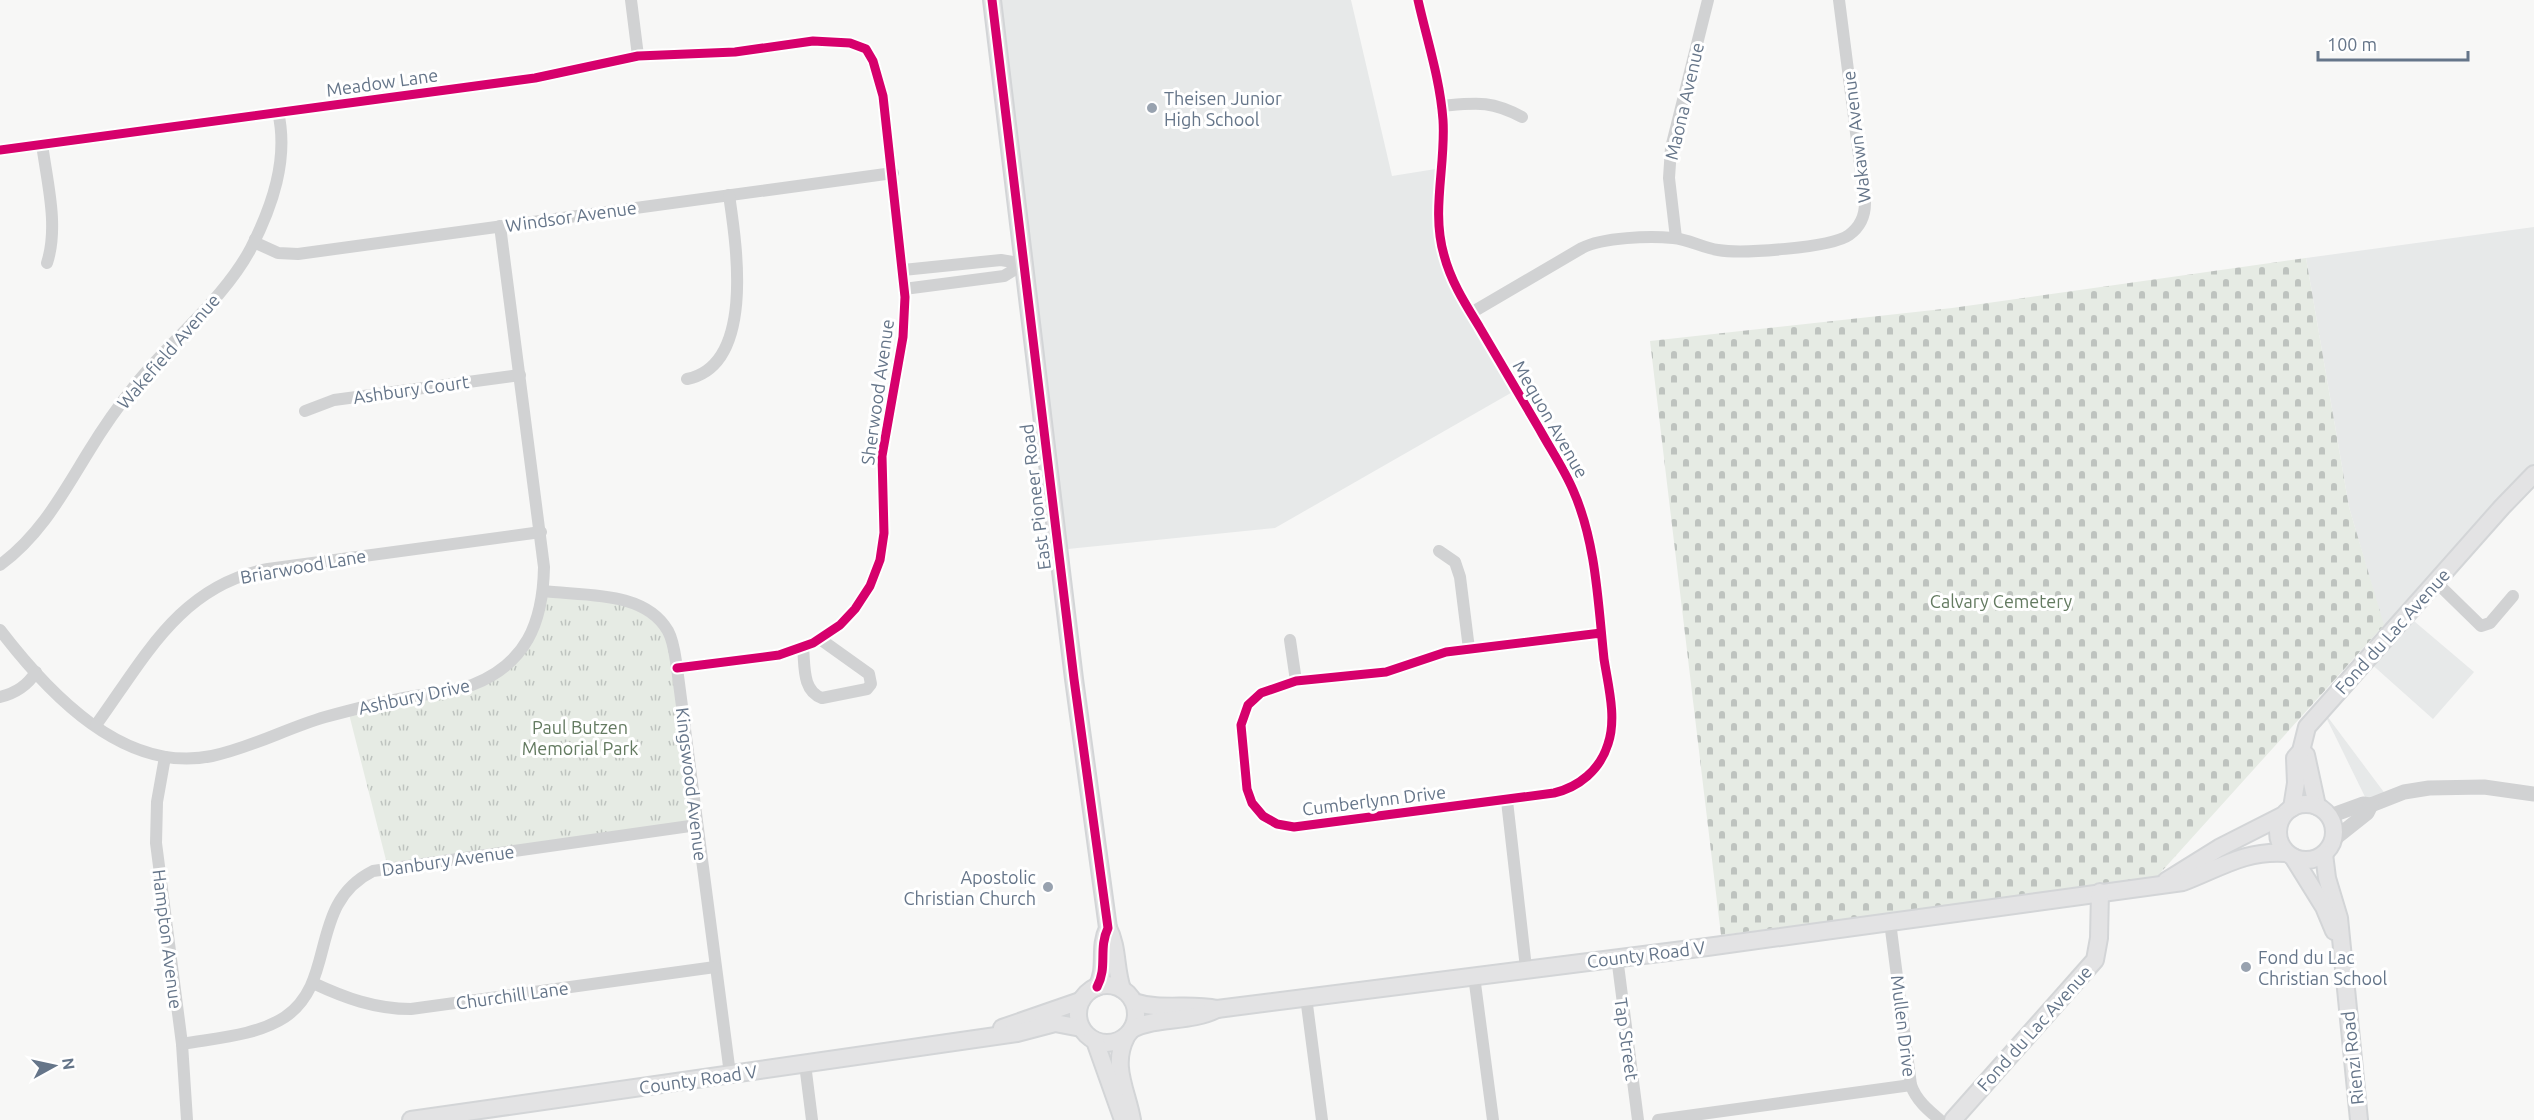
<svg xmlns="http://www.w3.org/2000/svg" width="2534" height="1120" font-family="Ubuntu,sans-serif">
<defs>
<pattern id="cemetery-stones" width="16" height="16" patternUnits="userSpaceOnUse" patternTransform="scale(1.5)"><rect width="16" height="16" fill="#e6ebe4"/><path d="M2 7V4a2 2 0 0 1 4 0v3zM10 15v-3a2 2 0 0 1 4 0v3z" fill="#bec3bf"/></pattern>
<pattern id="park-tufts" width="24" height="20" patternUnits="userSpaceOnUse" patternTransform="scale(1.5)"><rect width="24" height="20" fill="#e6ebe4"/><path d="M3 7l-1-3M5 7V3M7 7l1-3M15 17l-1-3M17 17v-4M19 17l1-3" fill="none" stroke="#bec3bf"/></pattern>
</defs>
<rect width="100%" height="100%" fill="#f7f7f6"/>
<g fill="#e7e9e9">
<polygon points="992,0 1351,0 1392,176 1442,168 1439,232 1447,266 1516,390 1275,528 1058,550"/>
<polygon points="2534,227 2534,473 2408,616 2474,672 2433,719 2368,661 2387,638 2349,507 2306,258"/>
<polygon points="2322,709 2327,716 2389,799 2369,805"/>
</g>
<polygon fill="url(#cemetery-stones)" points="2306,258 2349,507 2384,625 2153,881 1721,935 1650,341 1952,308"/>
<polygon fill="url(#park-tufts)" points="543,591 626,601 669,633 697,825 388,868 348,710 472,685 518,654"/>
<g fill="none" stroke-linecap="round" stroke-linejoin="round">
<g stroke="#d3d5d7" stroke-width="20">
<g id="secondary">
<path d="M992 0 1074 679 1108 928C1098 949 1108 967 1097 987"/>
<polyline points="2301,751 2306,755 2317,806"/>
<circle cx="2306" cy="832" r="28"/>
<polyline points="2292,808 2296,783 2295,758 2301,751 2307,727 2502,507 2534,474"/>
<polyline points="2324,854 2327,878 2339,918 2359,1120"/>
<polyline points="2293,857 2324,907 2334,931"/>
<polyline points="2166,881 2219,848 2282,816"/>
<path d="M1108 928C1118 947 1115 969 1122 989"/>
<circle cx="1107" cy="1014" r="29"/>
<path d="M1134 1002C1161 1011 1189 1003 1217 1009"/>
<polyline points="1002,1028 1080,1001"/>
<path d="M1132 1029C1159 1016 1189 1023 1217 1009L1707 947 2183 882C2220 868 2245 850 2286 853"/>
<path d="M1126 1037C1111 1066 1127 1091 1132 1120"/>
<polyline points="1095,1041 1122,1117"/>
<polyline points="411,1120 1017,1033 1055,1023 1081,1028"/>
<polyline points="1953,1120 2095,960 2099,938 2100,892"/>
</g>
</g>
<g stroke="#d1d2d3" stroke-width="12">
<polyline points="631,0 638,56"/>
<path d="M1418 0C1427 40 1440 79 1443 120 1446 165 1431 211 1444 255 1451 282 1466 305 1480 328 1500 362 1520 396 1540 430 1551 450 1564 469 1573 490 1596 542 1598 602 1604 659 1608 685 1617 718 1608 744 1600 770 1579 787 1554 793L1294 827 1277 824 1263 816 1252 803 1247 789 1241 725 1248 705 1261 693 1296 681 1386 672 1446 652 1601 633"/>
<path d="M1441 106C1476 103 1490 100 1522 117"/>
<path d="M42 144C47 182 59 226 47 263"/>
<polyline points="0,150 535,78 638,56 735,52 813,41 850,43 866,49 873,61 883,96 905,297 903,337 882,456 884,533 880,560 870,586 855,609 840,625 813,643 779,655 677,668"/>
<polyline points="1676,238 1669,178 1671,148 1708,0"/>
<polyline points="255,239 256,243 278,253 298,254 893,173"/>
<polyline points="903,270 1001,260 1024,264"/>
<polyline points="904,289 1004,276 1024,264"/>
<path d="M1471 313 1582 248C1603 237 1650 236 1673 238 1688 239 1703 248 1718 250 1741 254 1831 248 1849 235 1860 227 1865 216 1865 203L1839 0"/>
<path d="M687 379C756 365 736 243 729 195"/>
<polyline points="305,411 334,400 520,375"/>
<polyline points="1439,551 1455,562 1460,577 1469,649"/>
<path d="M0 565C41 535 63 493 89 451 103 428 119 405 136 384 172 339 225 298 251 248 272 207 289 159 278 112"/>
<polyline points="2436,582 2481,626 2490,623 2513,596"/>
<path d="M543 591C583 596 645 590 668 631 674 642 675 656 677 668L730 1074"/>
<path d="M0 630C49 694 124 774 212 756 251 748 287 728 325 717 351 710 377 703 404 698 427 694 450 691 472 685 526 664 543 623 544 567L500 226"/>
<polyline points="1290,640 1296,681"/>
<path d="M803 648C805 666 802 691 822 698L867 689 871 684 869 674 820 639"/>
<path d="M0 697C16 693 27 686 36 672"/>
<path d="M96 725C144 659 180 585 268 569L541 532"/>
<polyline points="165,757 157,802 156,843 182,1044 187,1120"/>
<polyline points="1507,801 1526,968"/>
<path d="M1890 922 1911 1085C1916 1100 1928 1110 1940 1120"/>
<polyline points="1617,957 1638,1120"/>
<polyline points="1474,976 1493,1120"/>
<path d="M313 983C345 998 375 1009 411 1009L715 967"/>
<polyline points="1306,997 1322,1120"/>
<path d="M182 1044C215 1038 256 1036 285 1017 338 981 307 904 373 871L697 825"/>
<polyline points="805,1064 812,1120"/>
<polyline points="1658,1120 1911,1085"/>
</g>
<g stroke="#d1d2d3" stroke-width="15">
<polyline points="2330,816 2363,804 2371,805 2404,792 2429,788 2484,787 2534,794"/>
<polyline points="2333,840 2367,813 2371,805"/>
</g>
<use href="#secondary" stroke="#e3e3e4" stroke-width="16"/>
<g stroke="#fff" stroke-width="13">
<g id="cycleway">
<path d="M992 0 1074 679 1108 928C1098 949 1108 967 1097 987"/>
<path d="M1418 0C1427 40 1440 79 1443 120 1446 165 1431 211 1444 255 1451 282 1466 305 1480 328 1500 362 1520 396 1540 430 1551 450 1564 469 1573 490 1596 542 1598 602 1604 659 1608 685 1617 718 1608 744 1600 770 1579 787 1554 793L1294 827 1277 824 1263 816 1252 803 1247 789 1241 725 1248 705 1261 693 1296 681 1386 672 1446 652 1601 633"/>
<polyline points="0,150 535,78 638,56 735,52 813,41 850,43 866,49 873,61 883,96 905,297 903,337 882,456 884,533 880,560 870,586 855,609 840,625 813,643 779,655 677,668"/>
</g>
</g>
<use href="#cycleway" stroke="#d6006c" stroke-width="9"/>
</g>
<g fill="#98a2af" stroke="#fff" stroke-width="2">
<circle cx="1152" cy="108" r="6"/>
<circle cx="1048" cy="887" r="6"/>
<circle cx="2246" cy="967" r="6"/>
</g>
<g text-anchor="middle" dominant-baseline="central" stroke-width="6" stroke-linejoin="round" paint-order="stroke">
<g font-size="18" fill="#657589" stroke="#fff">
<text transform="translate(382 82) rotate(-8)">Meadow Lane</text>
<text transform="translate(1684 101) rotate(-77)">Maona Avenue</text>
<text transform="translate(1856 137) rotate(-97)">Wakawn Avenue</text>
<text transform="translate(571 216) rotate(-8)">Windsor Avenue</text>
<text transform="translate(168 351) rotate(-49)">Wakefield Avenue</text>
<text transform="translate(411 389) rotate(-8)">Ashbury Court</text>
<text transform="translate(877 392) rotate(-82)">Sherwood Avenue</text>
<text transform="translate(1551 419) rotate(60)">Mequon Avenue</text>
<text transform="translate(1035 497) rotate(-97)">East Pioneer Road</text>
<text transform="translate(303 566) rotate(-10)">Briarwood Lane</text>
<text transform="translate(2392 631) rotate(-48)">Fond du Lac Avenue</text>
<text transform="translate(414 696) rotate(-12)">Ashbury Drive</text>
<text transform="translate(692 784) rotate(83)">Kingswood Avenue</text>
<text transform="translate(1374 800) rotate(-7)">Cumberlynn Drive</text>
<text transform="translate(448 860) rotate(-8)">Danbury Avenue</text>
<text transform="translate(168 939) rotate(83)">Hampton Avenue</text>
<text transform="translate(1646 954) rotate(-7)">County Road V</text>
<text transform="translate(512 995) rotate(-8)">Churchill Lane</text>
<text transform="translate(1904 1026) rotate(83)">Mullen Drive</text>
<text transform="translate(2034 1028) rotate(-48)">Fond du Lac Avenue</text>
<text transform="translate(1627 1039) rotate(82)">Tap Street</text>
<text transform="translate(2352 1058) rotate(-96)">Rienzi Road</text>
<text transform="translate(698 1079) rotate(-8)">County Road V</text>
</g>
<g font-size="18" fill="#657589" stroke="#fff" text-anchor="start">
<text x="1164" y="98">Theisen Junior<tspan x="1164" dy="21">High School</tspan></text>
<text x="1036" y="877" text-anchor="end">Apostolic<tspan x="1036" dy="21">Christian Church</tspan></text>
<text x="2258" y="957">Fond du Lac<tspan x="2258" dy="21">Christian School</tspan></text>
</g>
<g font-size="18" fill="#637a60" stroke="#fff">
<text x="2001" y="601">Calvary Cemetery</text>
<text x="580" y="727">Paul Butzen<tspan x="580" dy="21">Memorial Park</tspan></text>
</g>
</g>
<g transform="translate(54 1066) rotate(82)" stroke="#ffffff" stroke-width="4.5" paint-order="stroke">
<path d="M0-4.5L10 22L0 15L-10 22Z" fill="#657589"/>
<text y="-9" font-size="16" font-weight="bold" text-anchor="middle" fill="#657589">N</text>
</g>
<path d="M2318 51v9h150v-9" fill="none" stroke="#657589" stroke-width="3"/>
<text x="2327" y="51" font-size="18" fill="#657589" stroke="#ffffff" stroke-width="4.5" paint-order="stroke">100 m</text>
</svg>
